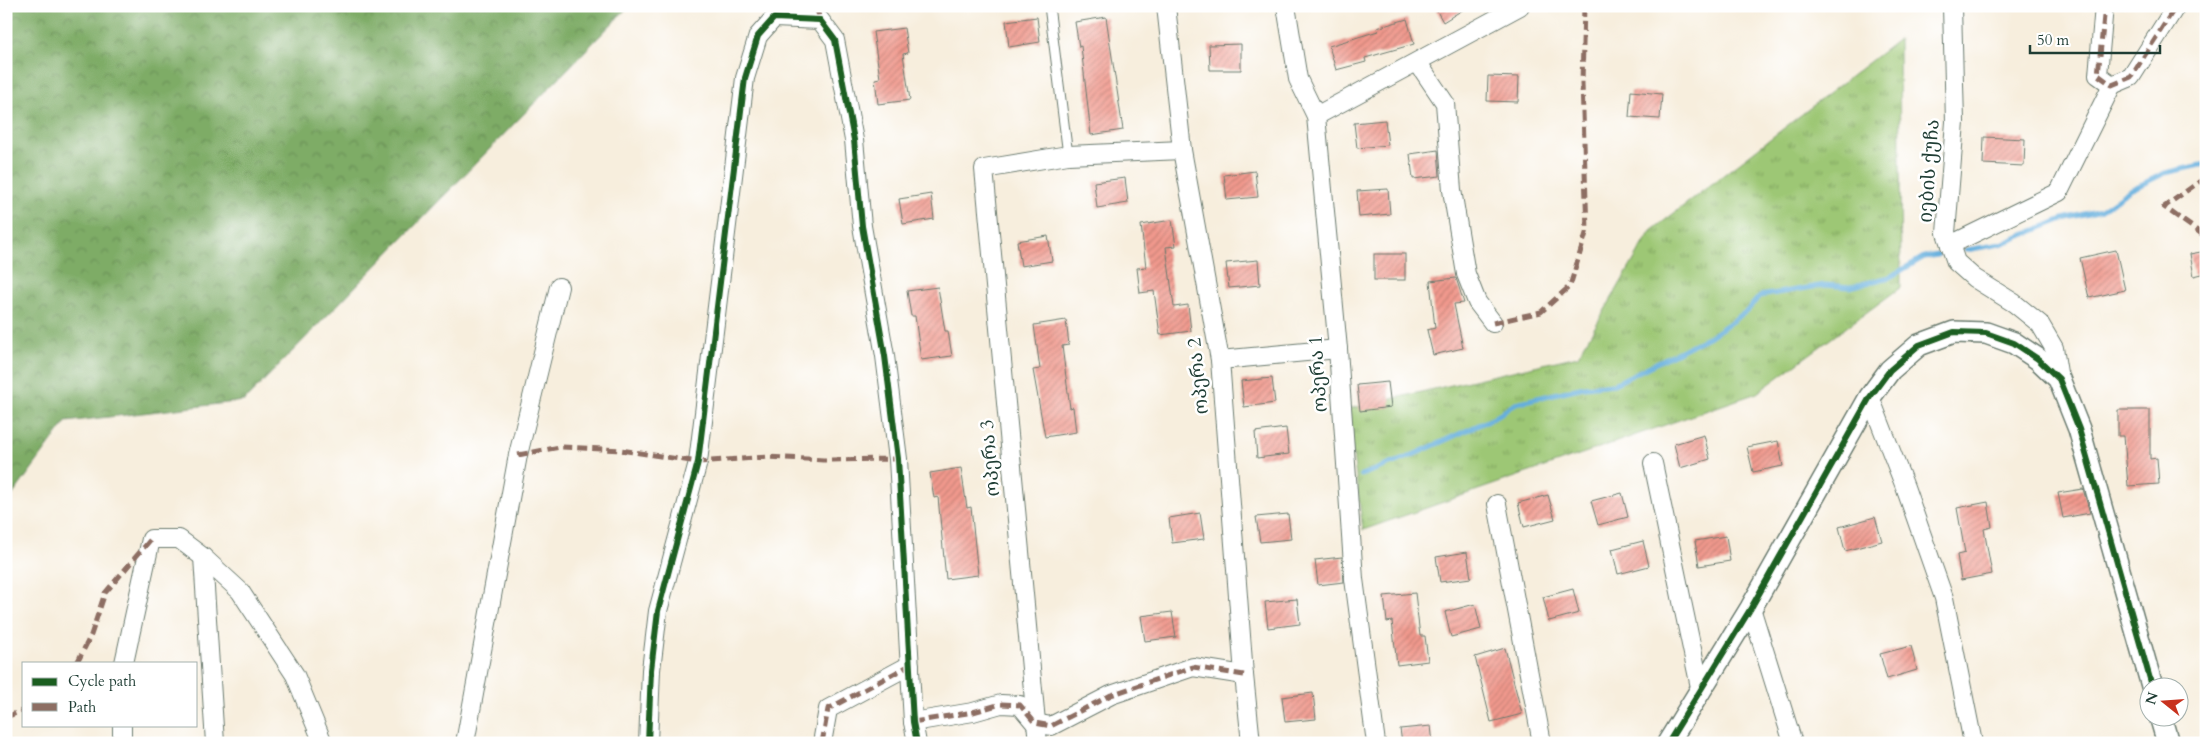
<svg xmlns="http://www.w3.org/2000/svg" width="2212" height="749" font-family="Cardo,'Noto Serif Georgian',serif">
<defs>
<pattern id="grass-tufts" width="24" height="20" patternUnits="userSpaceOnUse" patternTransform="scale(1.25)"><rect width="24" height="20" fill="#9dc774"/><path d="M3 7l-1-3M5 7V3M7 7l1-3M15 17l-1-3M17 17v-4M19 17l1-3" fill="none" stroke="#7fa360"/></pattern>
<pattern id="forest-crowns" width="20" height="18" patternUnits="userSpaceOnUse" patternTransform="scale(1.25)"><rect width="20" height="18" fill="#7eac66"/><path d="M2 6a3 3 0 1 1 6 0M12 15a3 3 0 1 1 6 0" fill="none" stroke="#678d55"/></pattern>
<pattern id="building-hatch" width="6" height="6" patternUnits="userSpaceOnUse" patternTransform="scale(1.25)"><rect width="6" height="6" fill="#f1998d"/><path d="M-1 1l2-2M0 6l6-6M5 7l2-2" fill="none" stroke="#c37e74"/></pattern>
</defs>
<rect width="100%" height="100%" fill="#fff"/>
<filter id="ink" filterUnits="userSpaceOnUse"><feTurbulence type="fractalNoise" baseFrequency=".02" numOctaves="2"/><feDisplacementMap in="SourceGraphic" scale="10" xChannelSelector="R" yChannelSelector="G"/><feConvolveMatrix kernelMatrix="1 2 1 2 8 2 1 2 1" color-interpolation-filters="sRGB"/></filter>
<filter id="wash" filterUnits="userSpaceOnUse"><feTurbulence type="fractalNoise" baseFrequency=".0096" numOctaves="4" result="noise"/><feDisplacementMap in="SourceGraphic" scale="20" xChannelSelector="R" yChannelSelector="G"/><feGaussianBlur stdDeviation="1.12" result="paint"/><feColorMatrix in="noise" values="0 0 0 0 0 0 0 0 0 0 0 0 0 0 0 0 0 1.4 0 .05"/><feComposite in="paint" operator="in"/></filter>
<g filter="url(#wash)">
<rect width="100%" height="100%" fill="#f7eedd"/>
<polygon fill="url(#grass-tufts)" stroke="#5e8254" points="1899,39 1901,287 1757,393 1363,530 1347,409 1578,356 1651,231"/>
<polygon fill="url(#forest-crowns)" stroke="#4e744d" points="6,6 629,6 244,401 66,422 6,504"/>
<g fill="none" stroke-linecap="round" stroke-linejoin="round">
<g stroke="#65afdd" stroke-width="5">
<polyline points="1966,250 2001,244 2063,219 2101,210 2130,190 2165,173 2206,164"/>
<polyline points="1361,475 1404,459 1494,418 1516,403 1584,387 1614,384 1712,335 1747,311 1760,296 1825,285 1850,287 1890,277 1924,257 1938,255"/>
</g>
</g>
<g id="blocks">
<g fill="url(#building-hatch)">
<polygon points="1434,6 1469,6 1443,22"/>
<polygon points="1037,17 1040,42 1009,47 1006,21"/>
<polygon points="1106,17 1123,130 1091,135 1081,46 1079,47 1075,22"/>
<polygon points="1407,19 1414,44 1365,58 1366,62 1336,70 1329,46 1378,31 1377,28"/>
<polygon points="904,28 908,53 903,54 910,100 878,104 875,79 880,78 873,32"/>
<polygon points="1241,44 1241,70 1210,70 1209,45"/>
<polygon points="1488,76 1519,77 1518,102 1487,101"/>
<polygon points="1631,91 1662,94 1660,119 1629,117"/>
<polygon points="1385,120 1388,145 1357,148 1354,123"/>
<polygon points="1984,137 2025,139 2024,166 1983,164"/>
<polygon points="1438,150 1440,176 1413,179 1410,154"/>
<polygon points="1255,171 1258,197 1227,200 1224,175"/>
<polygon points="1125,178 1128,203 1097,208 1094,182"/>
<polygon points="1388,189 1390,214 1359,217 1357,191"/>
<polygon points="931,194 934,219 903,224 899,199"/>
<polygon points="1172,220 1176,246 1166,247 1174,307 1188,305 1191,331 1160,335 1154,291 1140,293 1137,268 1146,267 1141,225"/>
<polygon points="1048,236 1052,261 1021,266 1017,241"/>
<polygon points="2116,250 2125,290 2089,298 2080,258"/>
<polygon points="2206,251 2206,273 2194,276 2190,254"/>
<rect x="1374" y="254" width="31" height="26"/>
<polygon points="1258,260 1260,285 1229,288 1226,263"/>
<polygon points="1456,278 1464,303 1454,304 1463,348 1433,355 1427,330 1435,328 1430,281"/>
<polygon points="938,287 945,331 948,331 952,356 921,360 915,316 911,316 907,291"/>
<polygon points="1066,320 1069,345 1062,346 1070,408 1073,407 1076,432 1045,437 1033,370 1040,369 1034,325"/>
<polygon points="1272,378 1275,403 1244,407 1241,381"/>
<polygon points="1388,382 1391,407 1360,411 1357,385"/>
<polygon points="2118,410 2150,410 2150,459 2157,458 2159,484 2128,486 2124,436 2118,436"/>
<polygon points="1286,428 1289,454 1257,458 1255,432"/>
<polygon points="1704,435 1710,459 1680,468 1674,444"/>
<polygon points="1778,441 1783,466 1753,472 1747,447"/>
<polygon points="961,468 967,508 971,507 978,575 946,579 938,497 934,498 930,473"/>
<polygon points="2083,489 2090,513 2063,518 2058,493"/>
<polygon points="1622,493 1628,517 1598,525 1591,501"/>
<polygon points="1548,495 1555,519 1524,527 1518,503"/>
<polygon points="1988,502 1992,527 1984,529 1992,574 1961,580 1957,555 1965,553 1957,508"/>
<polygon points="1200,513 1204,539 1172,543 1169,518"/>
<polygon points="1288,514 1291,539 1260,542 1256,517"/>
<polygon points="1875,517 1882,541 1845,551 1839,527"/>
<polygon points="1726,536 1730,561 1699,566 1695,541"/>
<polygon points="1643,541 1649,566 1618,574 1612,549"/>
<polygon points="1467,552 1471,578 1440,582 1436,557"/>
<polygon points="1342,557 1344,582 1318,585 1315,560"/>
<polygon points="1573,589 1579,613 1549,621 1543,597"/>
<polygon points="1415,593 1420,636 1425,636 1428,661 1397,665 1392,621 1387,622 1384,596"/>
<polygon points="1297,599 1300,624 1268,628 1265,602"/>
<polygon points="1475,604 1481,629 1451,637 1445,612"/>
<polygon points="1172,612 1176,637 1145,641 1141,616"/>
<polygon points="1911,646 1917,670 1887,679 1880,654"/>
<polygon points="1505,648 1522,714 1491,722 1475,657"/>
<polygon points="1313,693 1316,719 1285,722 1282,697"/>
<polygon points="1431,726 1433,743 1402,743 1400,729"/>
</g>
</g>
</g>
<g filter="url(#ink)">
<use href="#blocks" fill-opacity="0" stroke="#6b7b6f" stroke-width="1"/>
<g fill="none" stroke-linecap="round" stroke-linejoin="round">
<g stroke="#6b7b6f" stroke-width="11">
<polyline id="service" points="1049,6 1068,155"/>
</g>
<g stroke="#6b7b6f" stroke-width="20">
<g id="minor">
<polyline points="1166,6 1182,150 1220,360 1244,675 1251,743"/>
<polyline points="1286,6 1298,79 1316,116 1338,349 1354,579 1376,743"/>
<polyline points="1952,6 1955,122 1946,233 1956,262 1974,278 2014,303 2040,324 2054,348 2059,379"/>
<polyline points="2104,6 2098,75 2112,85 2131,77 2176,6"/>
<polyline points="1418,63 1445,103 1452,190 1466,274 1477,302 1493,323"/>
<polyline points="1316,116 1520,6"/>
<polyline points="1950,245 2059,192 2112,85"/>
<polyline points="1220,360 1338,349"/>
<polyline points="1870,397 1905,487 1944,598 1973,743"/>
<polyline points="1653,463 1701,692"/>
<polyline points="1497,504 1542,743"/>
<polyline points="203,557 215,743"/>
<polyline points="1751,608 1793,743"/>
<polyline points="124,663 151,539 179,539 203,557 240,591 295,675 323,743"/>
<polyline points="913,722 973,712 1001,704 1020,705 1035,723 1051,726 1111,695 1193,667 1244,675"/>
<polyline points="122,743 122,725"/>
<polyline points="465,743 518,455 559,287"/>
<polyline points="648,743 651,670 658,611 698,462 745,78 758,36 774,18 820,20 835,40 854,140 862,226 885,356 898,459 913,722 917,743"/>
<polyline points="822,743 828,709 910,665"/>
<polyline points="1038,743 984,169 1068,155 1182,150"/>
</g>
</g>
<g stroke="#6b7b6f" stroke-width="24">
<g id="tertiary">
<polyline points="2160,716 2168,743"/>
<polyline points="1668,743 1751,608 1870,397 1890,370 1919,345 1954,332 1986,333 2014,343 2038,359 2059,379 2079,429 2152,686"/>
</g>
</g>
<use href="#service" stroke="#fff" stroke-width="9"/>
<use href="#minor" stroke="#fff" stroke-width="18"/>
<use href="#tertiary" stroke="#fff" stroke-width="21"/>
<g stroke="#8d6e63" stroke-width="5" stroke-dasharray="10 5" stroke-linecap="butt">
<polyline points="816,6 820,20"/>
<polyline points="2104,16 2098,75 2112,85 2131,77 2176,6"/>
<polyline points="2206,177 2164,207 2206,237"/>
<polyline points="1493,323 1541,312 1570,286 1587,230 1582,83 1584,6"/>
<polyline points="518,455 560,447 621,450 698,462 768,457 823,460 898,459"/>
<polyline points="77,663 91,635 105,593 151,539"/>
<polyline points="6,717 24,710"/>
<polyline points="913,722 973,712 1001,704 1020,705 1035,723 1051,726 1111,695 1193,667 1244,675"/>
<polyline points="822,743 828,709 910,665"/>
</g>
<g stroke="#fff" stroke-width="9">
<g id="cycleway">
<polyline points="648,743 651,670 658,611 698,462 745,78 758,36 774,18 820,20 835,40 854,140 862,226 885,356 898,459 913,722 917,743"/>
<polyline points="1668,743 1751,608 1870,397 1890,370 1919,345 1954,332 1986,333 2014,343 2038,359 2059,379 2079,429 2152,686"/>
</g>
</g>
<use href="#cycleway" stroke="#1b5e20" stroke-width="6"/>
</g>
</g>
<g text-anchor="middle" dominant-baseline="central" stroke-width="5" stroke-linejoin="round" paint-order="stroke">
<g font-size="19" fill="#1f3d34" stroke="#fff">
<text transform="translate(1929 171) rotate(-86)">იების ქუჩა</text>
<text transform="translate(1318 374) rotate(-94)">ოპერა 1</text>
<text transform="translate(1198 376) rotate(-96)">ოპერა 2</text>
<text transform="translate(990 458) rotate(-95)">ოპერა 3</text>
</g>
</g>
<rect width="2212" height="749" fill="none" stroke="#fff" stroke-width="25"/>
<rect x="22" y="662" width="175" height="65" fill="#ffffff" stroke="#a5b1ae"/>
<rect x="32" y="678" width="25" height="8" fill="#1b5e20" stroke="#a5b1ae"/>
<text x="68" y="686" font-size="15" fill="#1f3d34">Cycle path</text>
<rect x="32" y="703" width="25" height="8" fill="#8d6e63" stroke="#a5b1ae"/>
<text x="68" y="712" font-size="15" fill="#1f3d34">Path</text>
<g transform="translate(2164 702) rotate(287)"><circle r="24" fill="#ffffff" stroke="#a5b1ae"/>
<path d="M0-4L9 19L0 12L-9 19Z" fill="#c8321e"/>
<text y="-8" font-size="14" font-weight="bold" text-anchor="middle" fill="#1f3d34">N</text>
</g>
<path d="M2030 45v8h130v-8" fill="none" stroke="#1f3d34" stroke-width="2.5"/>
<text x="2037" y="45" font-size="15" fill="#1f3d34" stroke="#ffffff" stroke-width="4" paint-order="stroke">50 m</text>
</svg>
